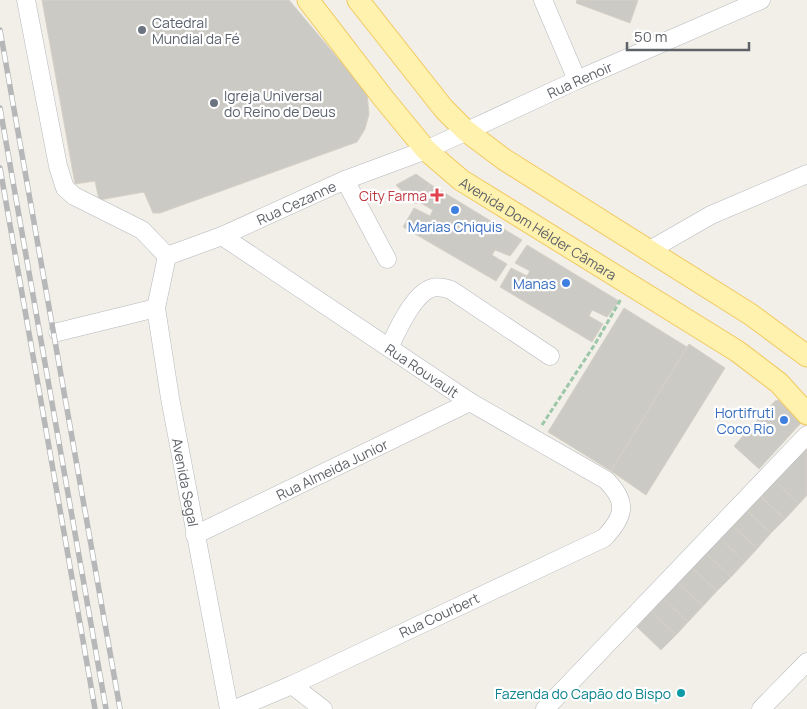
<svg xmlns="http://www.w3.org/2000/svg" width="807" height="709" font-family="Manrope,sans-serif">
<rect width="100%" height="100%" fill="#f1efe8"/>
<g fill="#cccac5" stroke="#d6d1c6">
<polygon points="42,0 289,0 367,93 369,114 365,129 357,142 160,213 153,213 144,192 99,200 95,181 75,184"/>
<polygon points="577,0 638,0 630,23 576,3"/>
<polygon points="416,174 430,184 416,204 396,185"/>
<polygon points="430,184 522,240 510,256 495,250 492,255 507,264 496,281 403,227 414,208 430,216 433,210 419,202"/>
<polygon points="527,245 619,301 607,317 592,310 589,316 603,324 592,342 500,287 511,268 527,276 530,271 515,263"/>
<polygon points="624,308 687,347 611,471 548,432"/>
<polygon points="689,344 725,368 646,495 611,471"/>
<polygon points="778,400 801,423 759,469 734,446 775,401"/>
<polygon points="804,448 807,450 807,495 799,504 774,480"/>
<polygon points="774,480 799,504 785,519 760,496"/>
<polygon points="760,496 785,519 771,533 746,510"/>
<polygon points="746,510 771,533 757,549 732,525"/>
<polygon points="732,525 757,549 745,562 720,538"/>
<polygon points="720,538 745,562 731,577 706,553"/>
<polygon points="706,553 731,577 717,591 692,568"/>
<polygon points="692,568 717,591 703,606 678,583"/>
<polygon points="678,583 703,606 688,622 663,598"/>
<polygon points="663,598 688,622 676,635 651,611"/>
<polygon points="651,611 676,635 661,650 637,627"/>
</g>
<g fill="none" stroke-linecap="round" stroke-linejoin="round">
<g stroke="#b5b8bc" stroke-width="19">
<g id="minor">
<polyline points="26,0 58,166 65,188 74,196 142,230 167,256"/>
<polyline points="543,0 577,80"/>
<polyline points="345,180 387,259"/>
<path id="s1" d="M222 236 470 402 606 480C628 502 625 516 604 538L292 685 235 709"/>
<polyline points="650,250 711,215 807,174"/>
<path id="s2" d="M167 256 222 236 345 180 426 150 577 80 761 0"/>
<path id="s3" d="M167 256 156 308 170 398 229 709"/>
<polyline points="58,332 156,308"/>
<path d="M389 348C397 331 413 294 432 288 438 286 445 288 451 290L550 356"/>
<path id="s4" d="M195 535 470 402"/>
<polyline points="292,685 323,709"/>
<polyline points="545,709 807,435"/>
<polyline points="761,709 807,662"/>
</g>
</g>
<g stroke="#f2c960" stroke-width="23">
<g id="major">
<path id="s5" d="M308 0 384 99 426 150 461 180 737 351 779 383 807 414"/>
<polyline points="358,0 444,109 465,130 505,160 750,314 807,356"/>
</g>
</g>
<polyline stroke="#9cc7a9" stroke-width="3" stroke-dasharray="5 2.5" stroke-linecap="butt" points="542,425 595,344 621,299"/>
<use href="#minor" stroke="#fff" stroke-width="18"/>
<use href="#major" stroke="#fff2af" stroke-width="21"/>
<g stroke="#b6b7b8" stroke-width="5.5">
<g id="rail">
<polyline points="0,30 120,709"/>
<polyline points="0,108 106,709"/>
<polyline points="0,168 95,709"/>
</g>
</g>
<use href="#rail" stroke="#fff" stroke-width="4" stroke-dasharray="11" stroke-linecap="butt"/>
</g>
<g fill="#6b7280" stroke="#fff" stroke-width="2">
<circle cx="142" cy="30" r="5"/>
<circle cx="214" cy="103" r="5"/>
</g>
<path fill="#e0444e" stroke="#fff" stroke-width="2" d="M434.5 187.5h5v5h5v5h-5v5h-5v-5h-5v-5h5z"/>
<g fill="#3f7fe0" stroke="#fff" stroke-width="2">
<circle cx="455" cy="210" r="5"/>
<circle cx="566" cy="283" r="5"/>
<circle cx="784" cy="420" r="5"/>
</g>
<circle fill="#0f9aa8" stroke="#fff" stroke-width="2" cx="681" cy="693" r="5"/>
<g text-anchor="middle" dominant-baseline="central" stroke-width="4.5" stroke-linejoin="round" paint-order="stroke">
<g font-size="14" fill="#5b616d" stroke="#fff" text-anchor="start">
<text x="152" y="22">Catedral<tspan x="152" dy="16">Mundial da Fé</tspan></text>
<text x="224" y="95">Igreja Universal<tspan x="224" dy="16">do Reino de Deus</tspan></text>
</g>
<g font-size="14" fill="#5f6368" stroke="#fff">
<text stroke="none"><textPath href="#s2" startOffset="449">Rua Renoir</textPath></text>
<text stroke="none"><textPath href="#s2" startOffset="140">Rua Cezanne</textPath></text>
<text stroke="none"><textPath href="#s5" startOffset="328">Avenida Dom Hélder Câmara</textPath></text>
<text stroke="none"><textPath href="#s1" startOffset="241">Rua Rouvault</textPath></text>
<text stroke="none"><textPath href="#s4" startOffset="152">Rua Almeida Junior</textPath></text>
<text stroke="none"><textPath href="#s3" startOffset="230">Avenida Segal</textPath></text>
<text transform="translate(439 615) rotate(-25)">Rua Courbert</text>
</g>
<g font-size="14" fill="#be3a42" stroke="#fff" text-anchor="end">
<text x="427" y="195">City Farma</text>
</g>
<g font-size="14" fill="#366cbe" stroke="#fff" text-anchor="end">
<text x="455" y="226" text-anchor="middle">Marias Chiquis</text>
<text x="556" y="283">Manas</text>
<text x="774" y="412">Hortifruti<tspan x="774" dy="16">Coco Rio</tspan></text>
</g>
<g font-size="14" fill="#0d838f" stroke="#fff" text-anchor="end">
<text x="671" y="693">Fazenda do Capão do Bispo</text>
</g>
</g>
<path d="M627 42v8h122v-8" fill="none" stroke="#5f6368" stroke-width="2.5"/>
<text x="634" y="42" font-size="15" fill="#5f6368" stroke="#ffffff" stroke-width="4" paint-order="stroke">50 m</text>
</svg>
